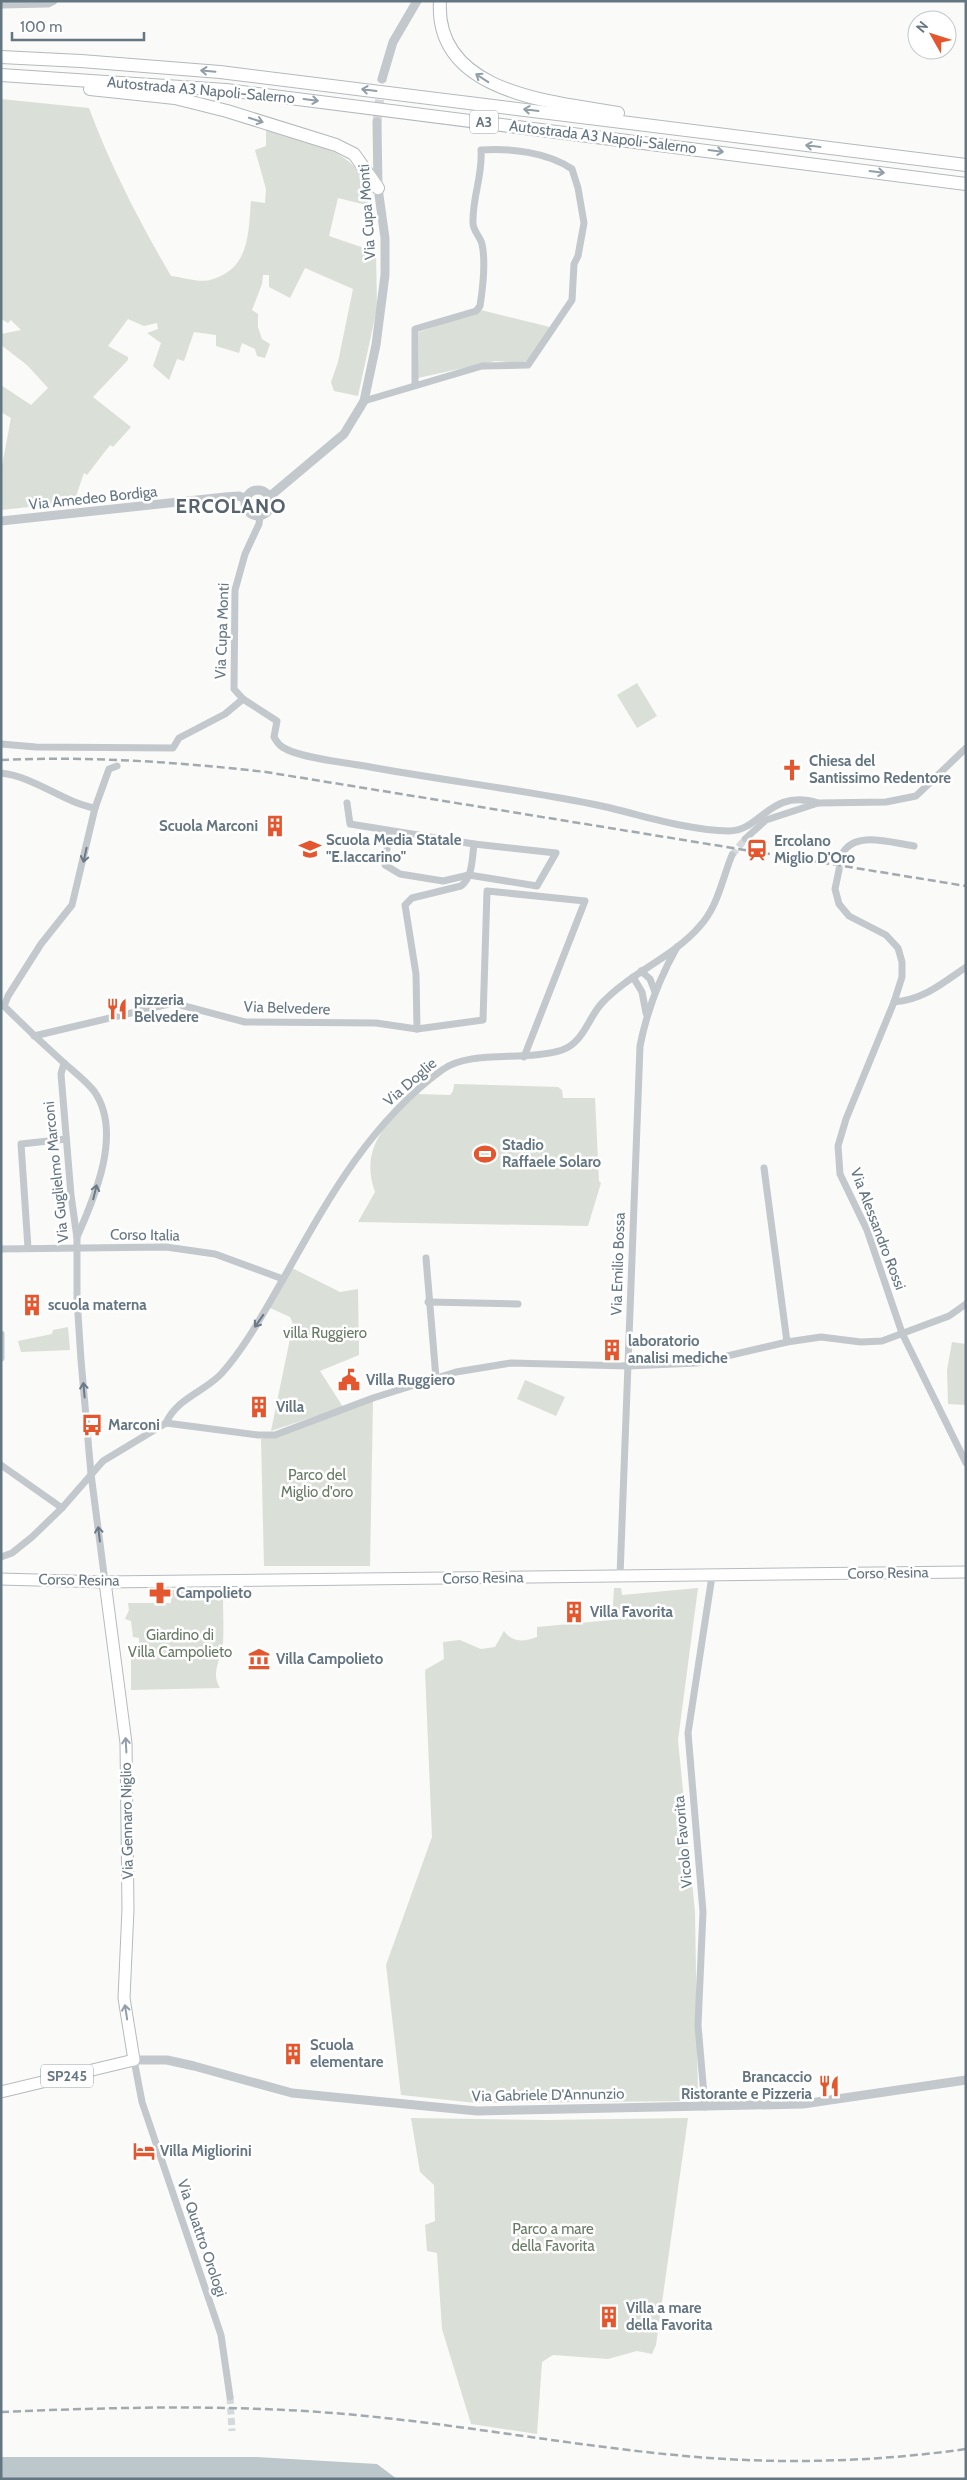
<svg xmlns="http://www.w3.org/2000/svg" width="967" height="2480" font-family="Cabin,sans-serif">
<rect width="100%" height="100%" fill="#fafaf8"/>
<g fill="#dadfd7">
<path d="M1 99 89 108C111 167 139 221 171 276 182 277 199 283 210 280 250 269 248 235 251 201L265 203 266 189 255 150 266 146V128C291 136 342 148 357 170 364 181 367 194 370 206L338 198 329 236 376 252 377 308 358 396 334 391 331 382 338 362 353 289 305 268 290 298 269 287V275H263L262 284 252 310 258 314V327L262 339 270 344 265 358 257 356 255 349 242 343 239 353 216 346V335L194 332 184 361 177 359 169 380 153 366 161 343 147 333 158 329 157 323 144 326 128 319 108 346 128 357V360L93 397 131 427 113 447 110 445 87 475 84 473 74 502 1 510V471L11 418 1 412V385L31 405 48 388 27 365 1 345V334L21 330 11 320 8 323 1 319Z"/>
<polygon points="481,310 550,327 527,361 519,363 495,361 418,378 419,332"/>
<polygon points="637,683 657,716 637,728 617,695"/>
<path d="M454 1084 558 1087 562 1090 563 1098H595L599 1181 601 1183 588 1226 358 1222 375 1192C359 1148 387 1121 418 1094L450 1095 453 1091Z"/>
<polygon points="290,1267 340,1292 358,1289 359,1355 320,1371 343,1407 271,1431 293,1324 290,1317 268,1307"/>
<polygon points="68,1327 70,1350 21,1352 18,1341 52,1334 53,1330"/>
<polygon points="952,1342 966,1344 966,1405 948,1404 947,1370"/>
<polygon points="525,1380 565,1397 556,1416 517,1399"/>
<polygon points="373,1400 370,1566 264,1566 261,1439 292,1432"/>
<path d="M614 1588H621L622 1595 698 1588 678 1740 695 1912 698 2101 476 2103 401 2095 386 1965 432 1837 425 1670 444 1659 443 1642 460 1640 481 1649 495 1647 504 1631C513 1644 525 1641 537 1637V1627L612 1620Z"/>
<path d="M171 1590H211L212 1599H223C223 1613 224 1628 223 1643 222 1658 210 1672 220 1688L131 1690V1656L140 1655 139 1638 133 1637 131 1621 125 1619 129 1610 128 1603H171Z"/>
<polygon points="411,2118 546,2120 688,2118 656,2345 652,2354 637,2351 608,2359 553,2355 542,2362 537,2434 471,2424 442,2329 437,2253 427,2251 425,2225 435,2221 434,2185 420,2172"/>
</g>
<polygon fill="#bbc7cb" points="1,2457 256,2457 377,2464 397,2479 1,2479"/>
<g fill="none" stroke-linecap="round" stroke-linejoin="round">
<g stroke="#d5d9db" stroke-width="7" stroke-dasharray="7 3.5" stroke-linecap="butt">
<polyline points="732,855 745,839"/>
<polyline points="839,870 841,856"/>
<polyline points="230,2397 232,2431"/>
</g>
<polyline stroke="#d5d9db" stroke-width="9" stroke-dasharray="9 4.5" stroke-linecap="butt" points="377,122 382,79"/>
<g stroke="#b5babe" stroke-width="13">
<g id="primary">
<polyline points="1,1579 105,1582 966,1572"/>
<polyline points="1,2092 134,2060 124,1998 128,1909 126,1743 105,1582"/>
</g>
</g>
<g stroke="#b4b9bd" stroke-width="14">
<g id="motorway">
<path d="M440 1C434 94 554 102 618 113"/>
<polyline points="1,57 81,61 220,72 966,165"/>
<polyline points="1,75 226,90 966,184"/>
<polyline points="90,89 175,98 227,111 336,145 354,154 378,188"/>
</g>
</g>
<g stroke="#c3c8cc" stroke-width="7">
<polyline points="1,5 48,4 54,1"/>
<path d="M364 401 482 366 528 365 572 300 574 264 578 256 584 223 578 188 572 169C547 152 510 148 481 150 483 175 472 198 473 223 473 231 480 236 482 244 486 263 483 287 480 306L476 311 415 329V385"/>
<path d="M260 516 259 524 245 554 235 590 234 689 243 699 277 721 274 737C276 740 278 744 281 746 294 757 346 763 365 766 440 780 517 789 592 804 637 813 683 830 729 831 761 831 769 788 818 803"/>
<polyline points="1,744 36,747 173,748 179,738 225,714 243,699"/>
<path d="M1 773C36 777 62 802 95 808"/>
<polyline points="347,803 350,824 474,844 556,853 537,886 469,875 443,881 400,874 385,865 389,832"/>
<polyline points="745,839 766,820 818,803 886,802 916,796 966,748"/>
<path d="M841 856C853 829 891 843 914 846"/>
<polyline points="839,870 835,889 839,904 849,916 886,935 898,948 902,962 902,977 894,1002 846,1119 838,1146 840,1174 867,1230 902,1333 966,1463"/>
<polyline points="641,971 650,979 655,992"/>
<polyline points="633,977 642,992 646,1013"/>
<path d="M894 1002C923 1000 943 983 966 967"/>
<path d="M4 1006C23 1025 43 1044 63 1062 73 1071 85 1080 94 1091 123 1132 95 1196 77 1237"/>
<polyline points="4,1006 8,996 41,944 72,905 95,808 109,769 117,766"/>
<path d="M417 1029 416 974 405 905 412 898 461 886C473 877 472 858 474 844"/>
<polyline points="34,1036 173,1003 245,1022 376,1023 417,1029 483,1020 487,891 585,901 524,1057"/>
<polyline points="64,1063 61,1074 71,1195 77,1238 77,1299 81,1360 91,1474 105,1582"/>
<polyline points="764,1168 787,1342"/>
<polyline points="28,1248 21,1144 66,1139"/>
<polyline points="1,1249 166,1247 215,1254 283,1279"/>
<polyline points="426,1258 436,1378"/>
<polyline points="428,1302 518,1304"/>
<polyline points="1,1334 1,1358"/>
<path d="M166 1423C177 1398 206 1391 222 1373 246 1346 264 1312 282 1281 326 1203 368 1124 442 1070 470 1049 526 1062 562 1050 584 1042 588 1018 602 1003 630 973 672 958 699 927 718 907 722 879 732 855"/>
<polyline points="1,1465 62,1508"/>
<polyline points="1,1557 12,1553 32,1537 62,1508 103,1461 166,1423 258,1435 275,1435 373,1398 456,1372 511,1363 628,1366 697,1363 787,1342 821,1337 861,1342 882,1341 949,1316 966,1304"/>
<path d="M620 1576 640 1046C647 1010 659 979 677 947"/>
<polyline points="134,2060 142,2102 221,2335 230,2397"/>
<polyline points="705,2107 698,2025 703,1912 688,1733 712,1576"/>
</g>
<g stroke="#c3c8cc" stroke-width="9">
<polyline points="382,79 393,42 417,1"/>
<circle cx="258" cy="503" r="13"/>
<polyline points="269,497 344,434 364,401 376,345 385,275 385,238 378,188 377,122"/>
<polyline points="1,521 225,497 239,496 246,499"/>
<polyline points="134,2060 167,2060 194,2066 292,2093 477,2111 803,2104 966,2080"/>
</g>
<use href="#primary" stroke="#fff" stroke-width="11"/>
<use href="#motorway" stroke="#fff" stroke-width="12"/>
<g stroke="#a2aab0" stroke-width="2.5" stroke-dasharray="8 4" stroke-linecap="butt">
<path d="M1 760C90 756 178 762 266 772L966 886"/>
<path d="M1 2412C120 2407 238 2404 356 2415 474 2426 590 2449 709 2458 794 2464 881 2461 966 2449"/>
</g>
</g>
<defs><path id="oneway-shaft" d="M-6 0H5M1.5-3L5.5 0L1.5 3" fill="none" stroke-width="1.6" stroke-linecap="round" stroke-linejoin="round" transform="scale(1.25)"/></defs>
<g stroke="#939fa8">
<use href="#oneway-shaft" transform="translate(208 71) rotate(-175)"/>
<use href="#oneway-shaft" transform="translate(482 78) rotate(-147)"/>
<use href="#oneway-shaft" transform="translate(369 90) rotate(-173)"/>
<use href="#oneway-shaft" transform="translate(311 100) rotate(7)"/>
<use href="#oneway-shaft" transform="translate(531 110) rotate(-173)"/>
<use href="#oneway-shaft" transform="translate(256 120) rotate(18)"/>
<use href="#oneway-shaft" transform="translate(813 146) rotate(-173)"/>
<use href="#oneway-shaft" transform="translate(716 151) rotate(7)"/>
<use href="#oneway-shaft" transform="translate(877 172) rotate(7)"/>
<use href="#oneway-shaft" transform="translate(126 1745) rotate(-93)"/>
<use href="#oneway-shaft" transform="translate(126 2012) rotate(-99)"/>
</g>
<g stroke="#6a7a87">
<use href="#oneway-shaft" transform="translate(85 855) rotate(102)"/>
<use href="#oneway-shaft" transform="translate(95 1192) rotate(-76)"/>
<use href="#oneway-shaft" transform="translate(259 1321) rotate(125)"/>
<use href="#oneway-shaft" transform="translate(84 1390) rotate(-95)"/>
<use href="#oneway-shaft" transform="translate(99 1534) rotate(-97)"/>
</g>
<defs>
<g id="church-bare" transform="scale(1.725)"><path d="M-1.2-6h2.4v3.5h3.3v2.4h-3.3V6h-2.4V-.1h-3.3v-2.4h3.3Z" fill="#e4572e" stroke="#fff" stroke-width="2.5" paint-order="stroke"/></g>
<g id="building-bare" transform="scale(1.725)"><path d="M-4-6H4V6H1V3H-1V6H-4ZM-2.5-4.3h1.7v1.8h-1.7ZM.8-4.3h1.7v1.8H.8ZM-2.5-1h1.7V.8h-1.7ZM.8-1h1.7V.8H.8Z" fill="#e4572e" stroke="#fff" stroke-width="2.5" paint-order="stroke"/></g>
<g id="school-bare" transform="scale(1.725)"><path d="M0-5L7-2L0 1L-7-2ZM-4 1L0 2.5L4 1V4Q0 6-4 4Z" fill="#e4572e" stroke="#fff" stroke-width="2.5" paint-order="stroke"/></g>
<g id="station-bare" transform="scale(1.725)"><path d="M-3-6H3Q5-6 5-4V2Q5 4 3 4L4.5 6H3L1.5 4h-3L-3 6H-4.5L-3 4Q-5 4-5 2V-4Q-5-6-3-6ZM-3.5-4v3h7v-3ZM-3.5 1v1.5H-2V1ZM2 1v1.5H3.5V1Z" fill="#e4572e" stroke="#fff" stroke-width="2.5" paint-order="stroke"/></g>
<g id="restaurant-bare" transform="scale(1.725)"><path d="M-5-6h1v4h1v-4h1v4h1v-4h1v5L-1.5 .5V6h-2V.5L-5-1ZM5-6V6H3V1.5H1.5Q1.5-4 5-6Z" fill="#e4572e" stroke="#fff" stroke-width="2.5" paint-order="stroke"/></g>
<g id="stadium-bare" transform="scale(1.725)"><path d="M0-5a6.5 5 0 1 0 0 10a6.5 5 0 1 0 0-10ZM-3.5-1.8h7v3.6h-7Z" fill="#e4572e" stroke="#fff" stroke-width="2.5" paint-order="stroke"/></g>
<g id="civic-bare" transform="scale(1.725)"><path d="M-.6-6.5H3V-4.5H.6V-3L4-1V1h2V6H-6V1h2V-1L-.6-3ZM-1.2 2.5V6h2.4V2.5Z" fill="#e4572e" stroke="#fff" stroke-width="2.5" paint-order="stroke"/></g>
<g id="bus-bare" transform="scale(1.725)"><path d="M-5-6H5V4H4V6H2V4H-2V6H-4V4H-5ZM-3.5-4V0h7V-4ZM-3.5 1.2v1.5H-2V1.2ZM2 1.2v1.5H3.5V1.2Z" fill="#e4572e" stroke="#fff" stroke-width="2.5" paint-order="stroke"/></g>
<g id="pharmacy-bare" transform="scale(1.725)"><path d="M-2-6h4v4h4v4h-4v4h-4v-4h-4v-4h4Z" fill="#e4572e" stroke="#fff" stroke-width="2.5" paint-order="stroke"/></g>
<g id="museum-bare" transform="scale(1.725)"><path d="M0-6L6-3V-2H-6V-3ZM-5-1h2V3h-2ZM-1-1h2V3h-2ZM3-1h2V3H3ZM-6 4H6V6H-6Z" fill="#e4572e" stroke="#fff" stroke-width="2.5" paint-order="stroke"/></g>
<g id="hotel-bare" transform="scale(1.725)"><path d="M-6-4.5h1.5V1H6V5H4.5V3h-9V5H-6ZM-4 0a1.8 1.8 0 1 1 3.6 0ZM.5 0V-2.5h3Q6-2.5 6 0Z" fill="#e4572e" stroke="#fff" stroke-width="2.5" paint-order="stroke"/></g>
</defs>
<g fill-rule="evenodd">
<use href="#church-bare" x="792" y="770"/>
<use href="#building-bare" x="275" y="826"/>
<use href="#school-bare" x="310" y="849"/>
<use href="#station-bare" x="757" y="850"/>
<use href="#restaurant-bare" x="117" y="1009"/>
<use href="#stadium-bare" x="485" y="1154"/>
<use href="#building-bare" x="32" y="1305"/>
<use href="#building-bare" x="612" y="1350"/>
<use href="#civic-bare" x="349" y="1380"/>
<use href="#building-bare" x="259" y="1407"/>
<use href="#bus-bare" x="92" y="1425"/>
<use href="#pharmacy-bare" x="160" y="1593"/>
<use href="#building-bare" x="574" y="1612"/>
<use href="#museum-bare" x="259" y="1659"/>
<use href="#building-bare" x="293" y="2054"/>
<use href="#restaurant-bare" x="829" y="2086"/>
<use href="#hotel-bare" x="144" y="2151"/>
<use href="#building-bare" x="609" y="2317"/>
</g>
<g text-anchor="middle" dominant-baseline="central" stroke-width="5" stroke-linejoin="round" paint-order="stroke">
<g fill="#fff" stroke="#939fa8" stroke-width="1">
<rect x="470" y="110.5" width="28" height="23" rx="4"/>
<rect x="41" y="2064.5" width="52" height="23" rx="4"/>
</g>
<g font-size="14" font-weight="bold" fill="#657683">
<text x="484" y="122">A3</text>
<text x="67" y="2076">SP245</text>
</g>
<g font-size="15" fill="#657683" stroke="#fff">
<text transform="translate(201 90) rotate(5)">Autostrada A3 Napoli-Salerno</text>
<text transform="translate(603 137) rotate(7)">Autostrada A3 Napoli-Salerno</text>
<text transform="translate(367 212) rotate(-94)">Via Cupa Monti</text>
<text transform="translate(93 498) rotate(-6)">Via Amedeo Bordiga</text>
<text transform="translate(222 631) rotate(-88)">Via Cupa Monti</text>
<text transform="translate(287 1008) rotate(2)">Via Belvedere</text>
<text transform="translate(410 1082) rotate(-41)">Via Doglie</text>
<text transform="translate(56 1172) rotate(-96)">Via Guglielmo Marconi</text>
<text transform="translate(878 1229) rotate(69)">Via Alessandro Rossi</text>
<text transform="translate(145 1235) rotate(1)">Corso Italia</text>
<text transform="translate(618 1264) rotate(-88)">Via Emilio Bossa</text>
<text transform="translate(888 1573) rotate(-1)">Corso Resina</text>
<text transform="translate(483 1578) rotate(-1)">Corso Resina</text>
<text transform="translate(79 1580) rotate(1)">Corso Resina</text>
<text transform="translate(127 1821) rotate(-91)">Via Gennaro Niglio</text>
<text transform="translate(683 1842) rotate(-95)">Vicolo Favorita</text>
<text transform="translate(548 2095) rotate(-1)">Via Gabriele D'Annunzio</text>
<text transform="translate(202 2238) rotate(71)">Via Quattro Orologi</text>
</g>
<g font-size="15" font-weight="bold" fill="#657683" stroke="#fff" text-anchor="start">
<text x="809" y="761">Chiesa del<tspan x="809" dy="17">Santissimo Redentore</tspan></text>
<text x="258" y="826" text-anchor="end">Scuola Marconi</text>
<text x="326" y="840">Scuola Media Statale<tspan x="326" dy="17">"E.Iaccarino"</tspan></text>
<text x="774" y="841">Ercolano<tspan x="774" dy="17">Miglio D'Oro</tspan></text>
<text x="134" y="1000">pizzeria<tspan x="134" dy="17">Belvedere</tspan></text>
<text x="502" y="1145">Stadio<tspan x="502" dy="17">Raffaele Solaro</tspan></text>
<text x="48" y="1305">scuola materna</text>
<text x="628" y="1341">laboratorio<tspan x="628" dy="17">analisi mediche</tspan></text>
<text x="366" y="1380">Villa Ruggiero</text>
<text x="276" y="1407">Villa</text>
<text x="108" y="1425">Marconi</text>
<text x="176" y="1593">Campolieto</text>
<text x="590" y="1612">Villa Favorita</text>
<text x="276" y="1659">Villa Campolieto</text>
<text x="310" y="2045">Scuola<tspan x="310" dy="17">elementare</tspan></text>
<text x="812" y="2077" text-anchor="end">Brancaccio<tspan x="812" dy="17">Ristorante e Pizzeria</tspan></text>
<text x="160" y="2151">Villa Migliorini</text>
<text x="626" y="2308">Villa a mare<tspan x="626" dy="17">della Favorita</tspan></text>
</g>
<g font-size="15" fill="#687a64" stroke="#fff">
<text x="325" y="1333">villa Ruggiero</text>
<text x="317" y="1475">Parco del<tspan x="317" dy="17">Miglio d'oro</tspan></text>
<text x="180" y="1635">Giardino di<tspan x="180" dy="17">Villa Campolieto</tspan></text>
<text x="553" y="2229">Parco a mare<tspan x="553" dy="17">della Favorita</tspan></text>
</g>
<g font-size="20" font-weight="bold" letter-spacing="1" fill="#57646e" stroke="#fff">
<text x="231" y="506">ERCOLANO</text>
</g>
</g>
<rect width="967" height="2480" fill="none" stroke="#657683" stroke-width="5"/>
<g transform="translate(932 35) rotate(309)"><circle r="24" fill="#ffffff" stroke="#c1c8cd"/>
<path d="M0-4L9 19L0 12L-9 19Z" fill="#e4572e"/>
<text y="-8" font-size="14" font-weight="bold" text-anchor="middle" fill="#657683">N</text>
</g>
<path d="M12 32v8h132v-8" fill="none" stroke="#657683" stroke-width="2.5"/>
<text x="20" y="32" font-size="15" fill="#657683" stroke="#ffffff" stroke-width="4" paint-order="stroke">100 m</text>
</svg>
